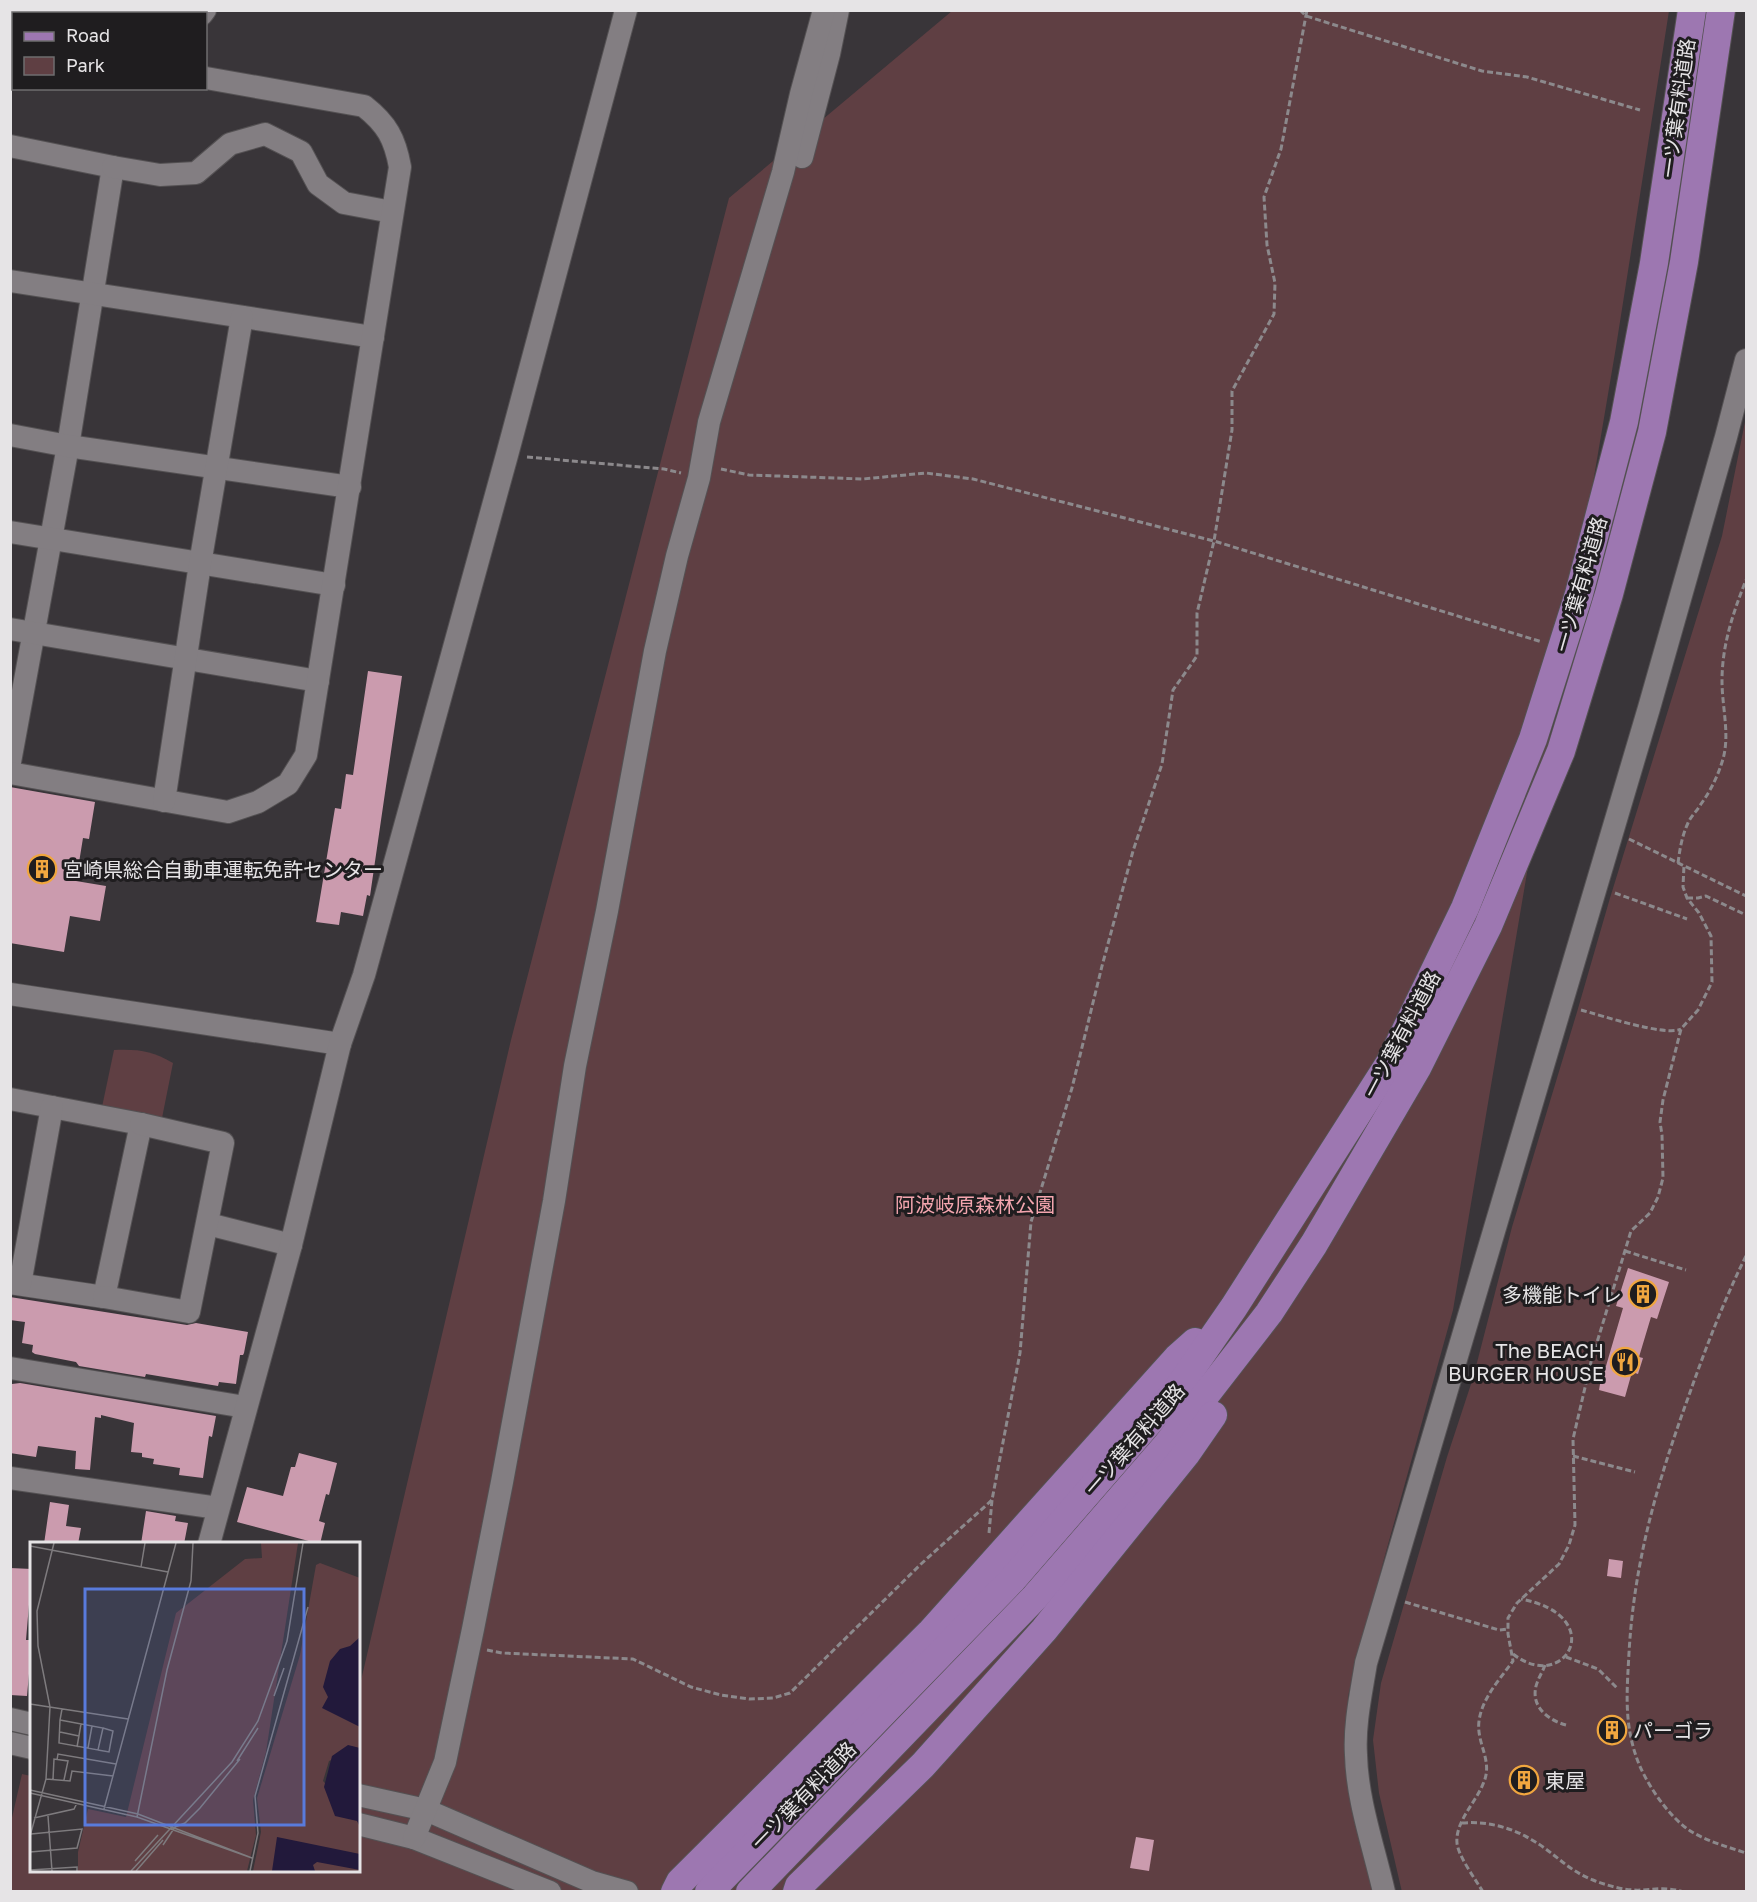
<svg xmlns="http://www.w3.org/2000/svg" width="1757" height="1902" font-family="'Golos Text','Noto Sans JP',sans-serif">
<rect width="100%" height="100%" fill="#393539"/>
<g fill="#5f3f43">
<polygon points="952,11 1669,11 1616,347 1453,1310 1384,1559 1348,1696 1347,1764 1372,1891 11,1892 11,1822 22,1774 31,1776 32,1870 358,1870 359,1689 511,1040 729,198"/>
<polygon points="1746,417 1746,1891 1402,1892 1379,1793 1373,1740 1381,1683 1447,1457 1473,1378 1512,1227 1577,1012 1610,898 1722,536"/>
<path d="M114 1050C139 1049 152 1051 173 1063L162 1118 102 1107Z"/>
</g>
<g fill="#cb9bae">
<polygon points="368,671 402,676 370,896 367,895 363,916 341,912 339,925 316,922 335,808 341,809 346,774 353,775"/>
<polygon points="10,787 95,802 89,839 83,838 76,881 106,886 100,921 70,916 64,952 10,943"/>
<polygon points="1628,1268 1669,1282 1657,1319 1651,1317 1639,1357 1643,1358 1638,1374 1632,1372 1625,1397 1599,1390 1600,1384 1598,1384 1603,1365 1606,1366 1623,1308 1616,1306"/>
<polygon points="10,1297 187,1325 196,1323 248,1332 244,1353 243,1355 240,1355 236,1384 219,1382 218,1386 146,1374 145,1377 79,1366 76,1362 35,1354 32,1352 33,1345 22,1343 25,1322 10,1320"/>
<polygon points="20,1383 216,1416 212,1437 209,1436 203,1478 179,1475 180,1468 153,1464 154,1459 142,1457 142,1453 131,1452 134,1423 101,1415 101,1418 95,1417 90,1470 75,1469 76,1451 38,1446 36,1457 10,1453 10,1394 12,1384"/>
<polygon points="299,1453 337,1463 329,1495 326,1494 319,1521 325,1523 320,1544 237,1522 247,1487 283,1496 291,1467 295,1467"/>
<polygon points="50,1502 69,1505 66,1526 81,1528 78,1544 44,1544"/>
<polygon points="146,1511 176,1516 175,1521 188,1523 184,1544 141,1544"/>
<polygon points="1609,1559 1623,1561 1621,1578 1607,1576"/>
<polygon points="10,1568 32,1569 26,1640 32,1640 27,1696 10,1695"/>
<polygon points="1136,1837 1154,1840 1149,1871 1130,1868"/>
</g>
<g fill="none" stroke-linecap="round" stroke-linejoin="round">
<g stroke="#545153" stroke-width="24">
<g id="minor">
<polyline points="79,10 98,14"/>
<polyline points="202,14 205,10"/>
<polyline points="10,52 14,51"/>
<polyline points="10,146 113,167 68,446 10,762"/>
<polyline points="802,157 829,54 838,10"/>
<polyline points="113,167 160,175 196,173 230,144 265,134 301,152 318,184 344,203 392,212"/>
<polyline points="10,281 373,337"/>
<polyline points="10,435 68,446 350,487"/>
<polyline points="10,532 334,585"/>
<polyline points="10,629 318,681"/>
<path d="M10 773 228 812 258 802 288 784 306 755 400 167C395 139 387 124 364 106L206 78"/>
<polyline points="164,801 200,564 242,317"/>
<polyline points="10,994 340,1044"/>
<polyline points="10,1099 141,1124 104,1297 10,1283"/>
<polyline points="208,1224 291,1245"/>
<polyline points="20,1284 52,1107"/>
<polyline points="104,1297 189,1312 223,1143 141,1124"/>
<polyline points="10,1368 245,1407"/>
<polyline points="10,1478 218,1508"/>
<polyline points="209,1544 291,1245 340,1044 364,975 507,455 626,10"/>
<polyline points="10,1719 32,1724"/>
<polyline points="10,1743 32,1748"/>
<polyline points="358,1795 426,1810 592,1882 627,1892"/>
<polyline points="358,1824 414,1838 550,1892"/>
<polyline points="414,1838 445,1762 473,1629 502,1482 554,1201 575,1066 607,911 655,651 677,556 699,478 709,422 783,172 801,94 824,10"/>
<path d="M1384 1892C1374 1848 1357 1800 1356 1755 1354 1725 1361 1694 1366 1663L1649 708 1726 437 1746 360"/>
</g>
</g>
<g stroke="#545153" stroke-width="30">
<g id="major">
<polyline points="675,1892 680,1882 930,1633 1177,1358 1195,1342"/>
<polyline points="709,1892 1012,1580 1176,1391 1234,1307 1391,1061 1465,908 1533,739 1579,594 1624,422 1654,263 1692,10"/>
<polyline points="750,1892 1035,1597 1166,1446 1269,1313 1314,1244 1417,1068 1488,926 1561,751 1609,594 1652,432 1684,262 1721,10"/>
<polyline points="797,1892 799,1886 923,1765 1044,1630 1186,1454 1213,1415"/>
</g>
</g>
<g stroke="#8c898c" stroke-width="3" stroke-dasharray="6 3" stroke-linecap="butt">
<polyline points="1300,10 1306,16 1482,71 1527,77 1640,110"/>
<polyline points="527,457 664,469 681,473"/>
<polyline points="721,469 749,475 863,479 926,473 973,479 1214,541 1542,642"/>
<polyline points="1629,839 1746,896"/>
<path d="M1678 863C1680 848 1682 836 1688 823 1691 816 1697 811 1701 804 1711 790 1718 776 1723 759 1730 734 1722 707 1722 681 1722 645 1733 613 1746 580"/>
<polyline points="1615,893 1687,919"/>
<polyline points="1687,898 1698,898 1706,896 1746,915"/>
<path d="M1581 1010C1600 1015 1666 1037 1681 1029"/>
<polyline points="1625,1251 1686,1270"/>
<path d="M1746 1256C1723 1302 1705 1350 1688 1398 1657 1483 1634 1563 1629 1653 1627 1690 1624 1721 1636 1756 1644 1781 1669 1818 1692 1832 1709 1842 1728 1847 1746 1853"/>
<polyline points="1573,1456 1635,1472"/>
<polyline points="989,1533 992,1500"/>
<polyline points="1405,1602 1499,1630 1508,1629"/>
<polyline points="487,1650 502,1653 633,1659 691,1687 721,1695 749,1699 773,1698 790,1693 921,1564 992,1500 1020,1353 1031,1222 1072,1088 1102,966 1133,851 1162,764 1173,690 1197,656 1197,613 1214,541 1232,430 1232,391 1274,314 1275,283 1267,245 1264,197 1281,149 1307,10"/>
<path d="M1513 1654C1565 1695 1610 1616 1521 1599"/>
<polyline points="1566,1657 1598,1669 1617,1688"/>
<path d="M1545 1665C1543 1671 1539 1677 1537 1683 1529 1705 1547 1720 1566 1725"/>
<path d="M1462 1823C1486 1821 1511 1827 1532 1840 1555 1853 1567 1870 1593 1880 1608 1886 1626 1891 1642 1890 1656 1889 1669 1887 1683 1892"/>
<path d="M1483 1892C1476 1880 1458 1856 1457 1843 1455 1822 1476 1802 1483 1784 1494 1761 1476 1744 1479 1721 1482 1698 1500 1679 1513 1661L1508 1634V1618L1517 1603 1559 1564 1569 1545 1575 1525 1573 1439 1591 1362 1631 1231 1650 1213 1658 1197 1663 1178 1662 1135 1660 1122 1663 1100 1681 1029 1698 1010 1712 982 1711 936 1699 913 1687 898 1683 887 1684 865"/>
</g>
<use href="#minor" stroke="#837e82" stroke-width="22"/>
<use href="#major" stroke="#9d77b1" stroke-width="28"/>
</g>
<defs>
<g id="building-ring" transform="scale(1.5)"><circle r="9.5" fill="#1f1d1f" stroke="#f0a63f" stroke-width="1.5"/><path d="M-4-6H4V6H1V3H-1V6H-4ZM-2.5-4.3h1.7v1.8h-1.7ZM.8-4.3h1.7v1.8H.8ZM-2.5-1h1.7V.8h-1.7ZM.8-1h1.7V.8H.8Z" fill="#f0a63f"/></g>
<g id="restaurant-ring" transform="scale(1.5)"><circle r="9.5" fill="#1f1d1f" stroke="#f0a63f" stroke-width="1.5"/><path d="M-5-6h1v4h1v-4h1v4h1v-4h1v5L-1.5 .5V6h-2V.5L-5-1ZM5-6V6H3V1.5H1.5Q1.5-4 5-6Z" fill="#f0a63f"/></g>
</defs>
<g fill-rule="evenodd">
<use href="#building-ring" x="42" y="869"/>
<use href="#building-ring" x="1643" y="1294"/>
<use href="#restaurant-ring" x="1625" y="1362"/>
<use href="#building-ring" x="1612" y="1730"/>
<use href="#building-ring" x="1524" y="1780"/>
</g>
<g text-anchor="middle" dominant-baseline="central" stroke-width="6" stroke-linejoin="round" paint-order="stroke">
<g font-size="20" fill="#e6e4e6" stroke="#1f1d1f">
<text transform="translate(1677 108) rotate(-82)">一ツ葉有料道路</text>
<text transform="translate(1580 584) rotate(-74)">一ツ葉有料道路</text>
<text transform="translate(1401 1034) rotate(-62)">一ツ葉有料道路</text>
<text transform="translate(1134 1439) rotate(-49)">一ツ葉有料道路</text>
<text transform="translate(803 1795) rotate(-46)">一ツ葉有料道路</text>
</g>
<g font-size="20" fill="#e6e4e6" stroke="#1f1d1f" text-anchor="start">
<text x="63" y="869">宮崎県総合自動車運転免許センター</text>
<text x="1622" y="1294" text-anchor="end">多機能トイレ</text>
<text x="1604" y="1350" text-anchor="end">The BEACH<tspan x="1604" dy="23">BURGER HOUSE</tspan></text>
<text x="1633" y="1730">パーゴラ</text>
<text x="1545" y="1780">東屋</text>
</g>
<g font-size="20" fill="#f3a5ae" stroke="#1f1d1f">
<text x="975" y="1204">阿波岐原森林公園</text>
</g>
</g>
<g transform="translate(30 1542)">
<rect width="330" height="330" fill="#393539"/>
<path d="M231 1H268L236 210 223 258 226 293 217 329H48V310L58 267 96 275 146 71 215 17 232 16ZM290 21 330 36V206L299 219 293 239 330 279V329H223L231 290 227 256 270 113 286 23Z" fill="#5f3f43"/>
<path d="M330 95V185L292 166 298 155 293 145 300 119 310 107 320 104ZM318 203 330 206V285L327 279 305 274 294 245 302 214ZM247 295 330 312V328L287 320 283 323 285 329H242Z" fill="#22193b"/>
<path fill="none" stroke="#7e7b7e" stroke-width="1.5" d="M0 4 138 30M111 25 115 1M161 39 163 1M244 154 254 126M0 162 98 177M30 178 73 186 68 208 29 201 30 178 32 167M30 190 49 194M47 205 51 182M58 206 62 184M68 208 79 210 81 199 83 189 73 186M27 218 28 212 86 222M207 219 228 186M16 237 40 239 42 229 83 234M23 237 24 217 38 219 34 238M0 248 108 272 222 316M0 251 107 275 222 316M74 267 146 1M18 274 22 329M107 275 137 128 161 39M4 276 44 267 47 261M140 287 155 281 170 266 210 217M0 294 16 237 20 165 8 104 7 69 24 1M133 303 145 285M0 310 47 306 52 287 1 292M105 319 128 293M0 328 47 325V329M101 329 202 220 228 179 257 99 273 1M106 329 133 298M220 329 228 291 225 254 278 65"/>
<path fill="#597bdc" fill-opacity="0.15" stroke="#597bdc" stroke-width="3" d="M55 47H274V283H55Z"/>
<rect width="330" height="330" fill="none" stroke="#e6e4e6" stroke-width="3"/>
</g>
<rect width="1757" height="1902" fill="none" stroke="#e6e4e6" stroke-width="24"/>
<rect x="12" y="12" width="195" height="78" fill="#1f1d1f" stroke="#6f6d6f" stroke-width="1.5"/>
<rect x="24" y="32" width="30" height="9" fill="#9d77b1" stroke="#6f6d6f" stroke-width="1.5"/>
<text x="66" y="42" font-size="18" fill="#e6e4e6">Road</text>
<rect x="24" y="57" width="30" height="18" fill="#5f3f43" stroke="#6f6d6f" stroke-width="1.5"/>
<text x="66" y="72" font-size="18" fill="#e6e4e6">Park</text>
</svg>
